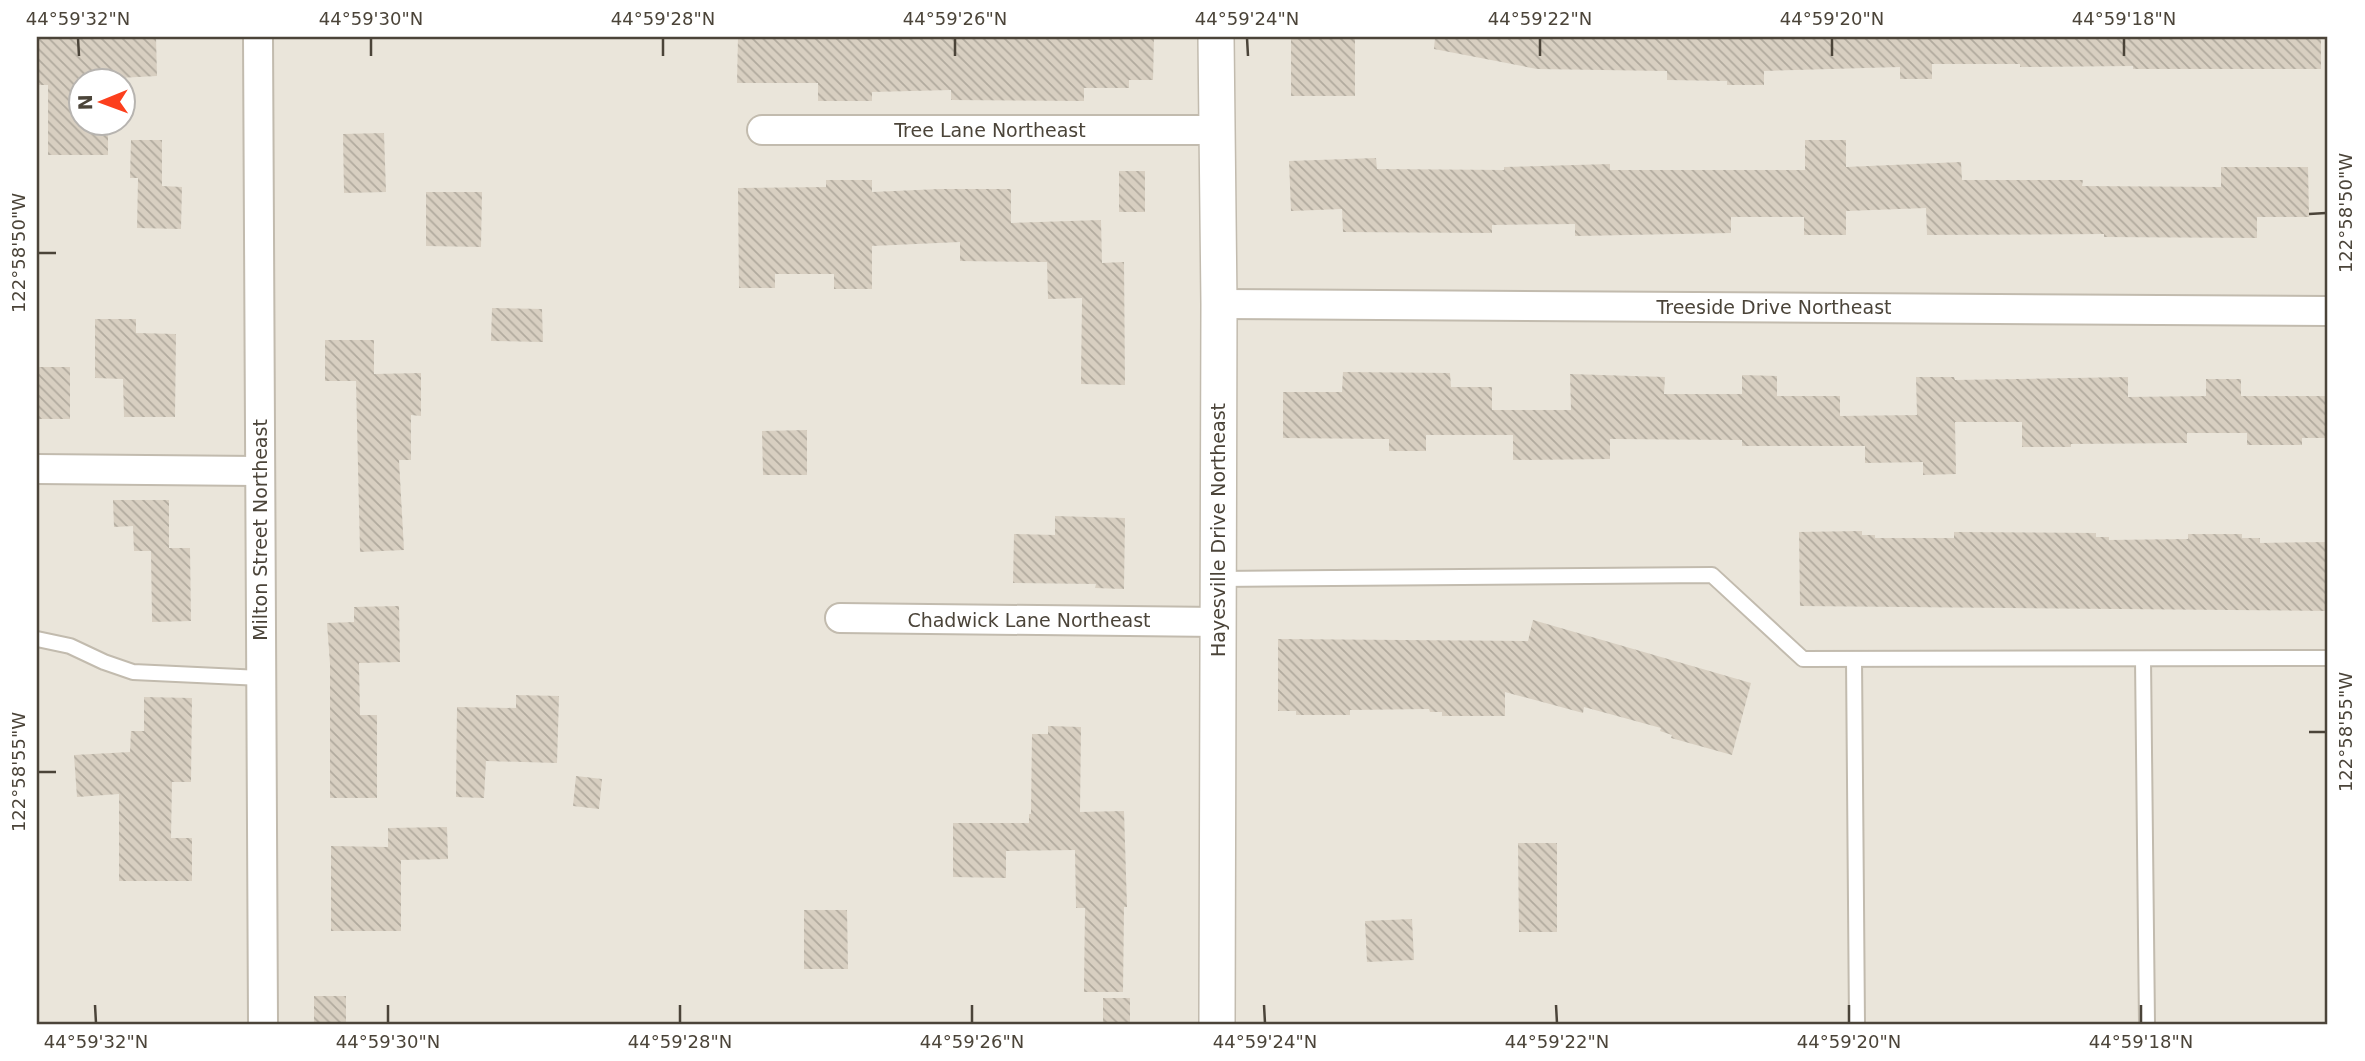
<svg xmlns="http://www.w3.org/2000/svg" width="2365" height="1061" font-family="'DejaVu Sans',sans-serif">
<defs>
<pattern id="building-back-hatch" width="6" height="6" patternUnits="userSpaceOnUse" patternTransform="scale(1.75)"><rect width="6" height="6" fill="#d8cfc1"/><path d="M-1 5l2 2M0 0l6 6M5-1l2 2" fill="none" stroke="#b1aa9e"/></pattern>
</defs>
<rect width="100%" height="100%" fill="#f6f3ec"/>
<path fill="#eae5da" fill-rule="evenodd" d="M37 37H2328V1024H37ZM80 80H122V122H80Z"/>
<g fill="url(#building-back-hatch)">
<polygon points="37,37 156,37 157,76 80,80 80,122 108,122 108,155 48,155 48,85 37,85"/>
<polygon points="738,37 1154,37 1153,80 1129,80 1129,88 1084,88 1084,101 951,100 951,90 872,92 872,101 818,101 818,83 737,83"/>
<rect x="1291" y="37" width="64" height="59"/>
<polygon points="1435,37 2321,37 2321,69 2133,69 2133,66 2020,67 2020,64 1932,64 1932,79 1900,79 1900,67 1764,71 1764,85 1727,85 1727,81 1667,80 1667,71 1537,69 1434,49"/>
<polygon points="384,133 386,192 344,193 343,134"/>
<polygon points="131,140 162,140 162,186 182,187 181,229 137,228 138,178 130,178"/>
<polygon points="1805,140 1846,140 1846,167 1961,162 1962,180 2083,180 2082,186 2221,187 2221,167 2308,167 2309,217 2257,217 2257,238 2104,237 2104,234 1927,235 1926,208 1846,211 1846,235 1804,235 1804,217 1731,217 1731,233 1575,236 1575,224 1492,225 1492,233 1343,232 1342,209 1291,211 1289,161 1376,158 1377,169 1504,170 1504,167 1610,164 1610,170 1805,170"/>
<rect x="1119" y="171" width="26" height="41"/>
<polygon points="826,180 872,180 872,192 940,189 1011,189 1011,223 1101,220 1102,263 1124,262 1125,385 1081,384 1082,298 1048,299 1047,262 960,261 960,242 872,246 872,289 834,289 834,274 775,274 775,288 739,288 738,188 826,187"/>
<polygon points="426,192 482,192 481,247 426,246"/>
<polygon points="492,308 542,309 543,342 491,341"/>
<polygon points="95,319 136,319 136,333 176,334 175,417 124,417 123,379 95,378"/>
<polygon points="325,340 374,340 374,374 421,373 421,416 411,415 411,460 399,460 404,550 360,552 356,381 325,381"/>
<rect x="37" y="367" width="33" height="52"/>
<polygon points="1343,372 1450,373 1451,387 1492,387 1492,410 1571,410 1570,374 1665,377 1664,394 1742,394 1742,375 1777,376 1777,396 1840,396 1840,416 1917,415 1916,377 1954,377 1955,380 2128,377 2128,397 2206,396 2206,379 2241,379 2241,396 2328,396 2328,438 2302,438 2302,445 2247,445 2247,433 2187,433 2187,443 2071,444 2071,447 2022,447 2022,422 1955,422 1956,474 1923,475 1923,462 1865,463 1865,446 1742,446 1742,440 1610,439 1610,459 1513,460 1513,435 1426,435 1426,451 1389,451 1389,439 1283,438 1283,392 1342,392"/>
<polygon points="807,430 807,475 763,475 762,431"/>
<polygon points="113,500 169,500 169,548 190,548 191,621 152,622 151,551 134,551 133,526 114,527"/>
<polygon points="1055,516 1125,518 1124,589 1095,588 1096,584 1013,583 1014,534 1055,535"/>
<polygon points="1862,531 1862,535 1875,535 1875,538 1954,538 1954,532 2096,533 2096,537 2109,537 2109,540 2188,539 2188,534 2242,534 2242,538 2260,538 2260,543 2328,542 2328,611 1800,606 1799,532"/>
<polygon points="399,606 400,662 359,663 360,715 377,715 377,798 330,798 330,664 327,623 354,622 354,607"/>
<polygon points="1533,620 1751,683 1732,755 1671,738 1672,735 1660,731 1661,728 1584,707 1583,713 1505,692 1505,716 1442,716 1442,712 1430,712 1429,709 1350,710 1350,715 1296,715 1296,711 1278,711 1278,639 1528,641"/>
<polygon points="516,695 559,696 557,763 486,761 484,798 456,797 457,707 516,708"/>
<polygon points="144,697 192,698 191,782 172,782 171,838 192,838 192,881 119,881 119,794 77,797 74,755 130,752 131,731 144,731"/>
<polygon points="1048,726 1081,727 1080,812 1124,811 1127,907 1124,907 1123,992 1084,992 1085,908 1076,908 1075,850 1006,851 1006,878 953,877 953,823 1029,823 1029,814 1031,814 1032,734 1048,734"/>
<polygon points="576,776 602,779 599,809 573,806"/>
<polygon points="447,827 448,859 401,860 401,931 331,931 331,846 388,847 388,828"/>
<polygon points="1518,843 1557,843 1557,932 1519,932"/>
<polygon points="804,910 847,910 848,969 804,969"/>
<polygon points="1412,919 1414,960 1367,962 1365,921"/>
<rect x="314" y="996" width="32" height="28"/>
<rect x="1103" y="998" width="27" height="26"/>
</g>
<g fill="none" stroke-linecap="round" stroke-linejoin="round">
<g stroke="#c2bbae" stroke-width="18">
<g id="service">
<polyline points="1219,579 1712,575 1803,659 2328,658"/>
<polyline points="37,639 70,646 104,662 133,672 261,678"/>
<polyline points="1854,659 1857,1024"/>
<polyline points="2143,659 2147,1024"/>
</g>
</g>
<g stroke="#c2bbae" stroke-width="32">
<g id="minor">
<polyline points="258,37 263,1024"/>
<polyline points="762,130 1217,130"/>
<polyline points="1219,304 2328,311"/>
<polyline points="37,469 260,471"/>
<polyline points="840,618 1218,622"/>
</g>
</g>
<g stroke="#c2bbae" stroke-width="38">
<polyline id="tertiary" points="1216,37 1219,304 1217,1024"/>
</g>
<use href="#service" stroke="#fff" stroke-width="14"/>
<use href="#minor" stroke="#fff" stroke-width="28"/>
<use href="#tertiary" stroke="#fff" stroke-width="35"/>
</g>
<path fill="none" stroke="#4b4439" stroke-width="2.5" d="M78 38 79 56M371 38V56M663 38V56M955 38V56M1247 38 1248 56M1540 38V56M1832 38V56M2124 38V56M2309 214 2326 213M38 253H56M2309 732H2326M38 772H56M95 1005 96 1023M388 1005V1023M680 1005V1023M972 1005V1023M1264 1005 1265 1023M1556 1005 1557 1023M1849 1005V1023M2141 1005V1023"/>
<g text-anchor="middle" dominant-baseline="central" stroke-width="5" stroke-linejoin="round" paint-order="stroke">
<g font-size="19" fill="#4b4439" stroke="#fff">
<text x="990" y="130">Tree Lane Northeast</text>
<text x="1774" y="307">Treeside Drive Northeast</text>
<text transform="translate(260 530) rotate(-90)">Milton Street Northeast</text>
<text transform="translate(1218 530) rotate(-90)">Hayesville Drive Northeast</text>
<text x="1029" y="620">Chadwick Lane Northeast</text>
</g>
</g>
<rect width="2365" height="1061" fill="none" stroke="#ffffff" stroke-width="77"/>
<g transform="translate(102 102) rotate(269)"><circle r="33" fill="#ffffff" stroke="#b7b4b0" stroke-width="2"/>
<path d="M0-5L12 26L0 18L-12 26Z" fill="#fc3f1d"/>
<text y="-10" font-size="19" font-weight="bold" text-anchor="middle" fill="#4b4439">N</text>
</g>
<rect x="38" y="38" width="2288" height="985" fill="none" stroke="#4b4439" stroke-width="2.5"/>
<g font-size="18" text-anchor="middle" fill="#4b4439">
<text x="78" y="25">44°59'32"N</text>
<text x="371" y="25">44°59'30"N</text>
<text x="663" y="25">44°59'28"N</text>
<text x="955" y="25">44°59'26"N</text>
<text x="1247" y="25">44°59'24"N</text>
<text x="1540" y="25">44°59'22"N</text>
<text x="1832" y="25">44°59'20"N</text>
<text x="2124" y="25">44°59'18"N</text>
<text transform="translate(2346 213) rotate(-90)" y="6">122°58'50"W</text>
<text transform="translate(19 253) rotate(-90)" y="6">122°58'50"W</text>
<text transform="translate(2346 732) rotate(-90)" y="6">122°58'55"W</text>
<text transform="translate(19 772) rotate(-90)" y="6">122°58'55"W</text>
<text x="96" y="1048">44°59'32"N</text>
<text x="388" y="1048">44°59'30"N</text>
<text x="680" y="1048">44°59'28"N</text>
<text x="972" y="1048">44°59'26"N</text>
<text x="1265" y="1048">44°59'24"N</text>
<text x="1557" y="1048">44°59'22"N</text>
<text x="1849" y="1048">44°59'20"N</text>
<text x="2141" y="1048">44°59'18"N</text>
</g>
</svg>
